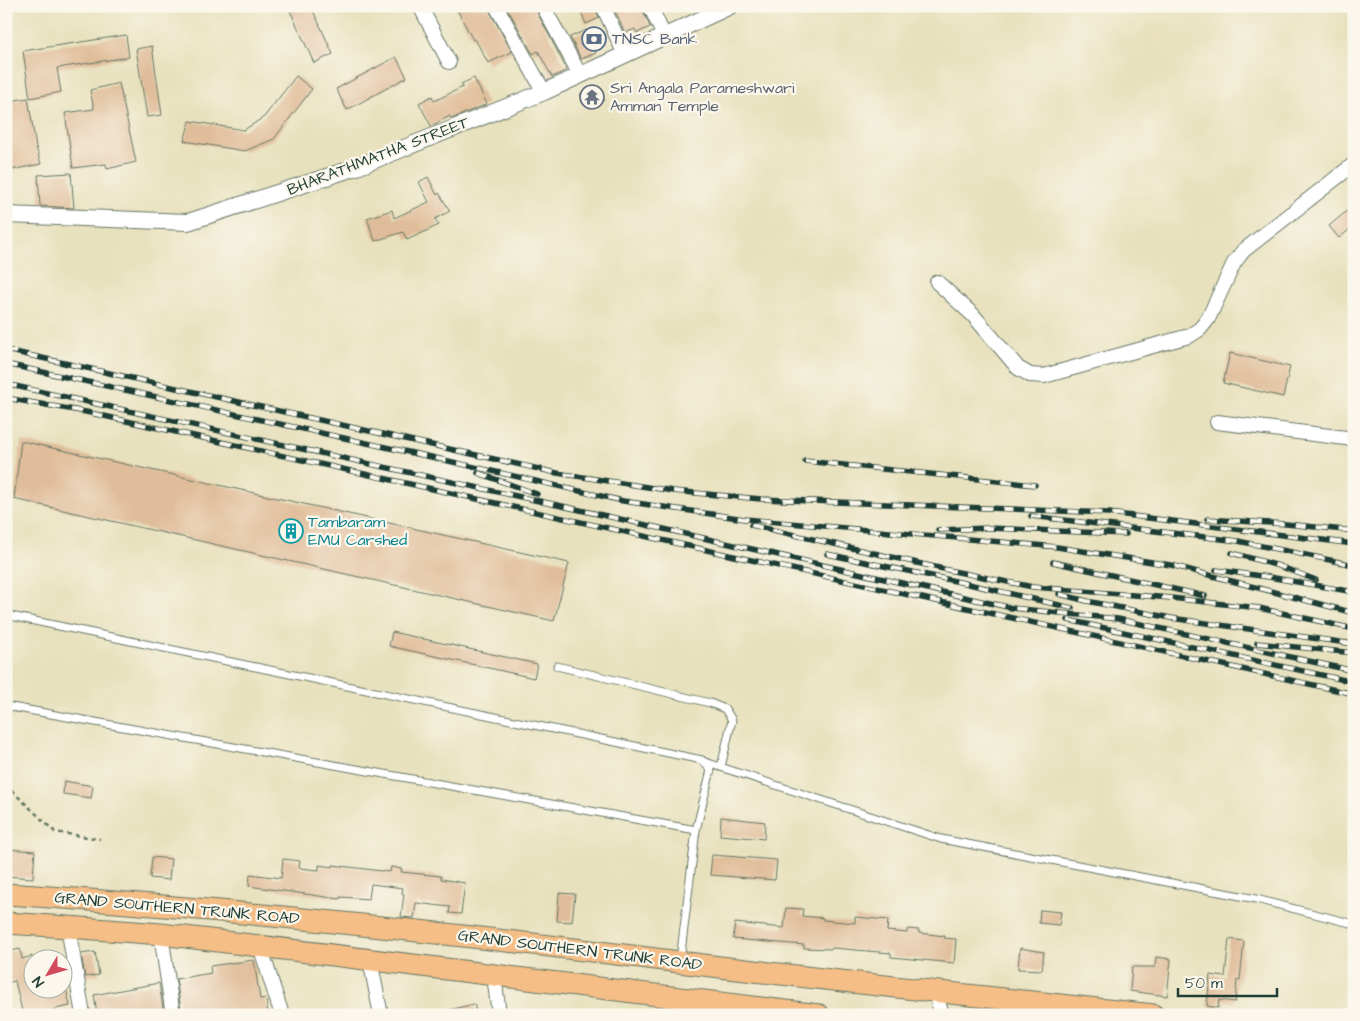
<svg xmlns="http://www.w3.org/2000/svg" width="1360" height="1021" font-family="'Architects Daughter',sans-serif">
<rect width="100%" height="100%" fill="#fbf7ec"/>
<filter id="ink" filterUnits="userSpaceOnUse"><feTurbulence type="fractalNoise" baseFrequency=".02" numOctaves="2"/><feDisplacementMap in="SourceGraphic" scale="10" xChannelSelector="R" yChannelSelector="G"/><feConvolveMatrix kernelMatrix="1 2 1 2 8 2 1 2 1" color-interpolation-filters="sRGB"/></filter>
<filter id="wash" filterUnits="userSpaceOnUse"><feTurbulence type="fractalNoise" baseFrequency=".0096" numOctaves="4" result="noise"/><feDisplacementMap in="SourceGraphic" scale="20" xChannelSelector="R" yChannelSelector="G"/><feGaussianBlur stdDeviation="1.12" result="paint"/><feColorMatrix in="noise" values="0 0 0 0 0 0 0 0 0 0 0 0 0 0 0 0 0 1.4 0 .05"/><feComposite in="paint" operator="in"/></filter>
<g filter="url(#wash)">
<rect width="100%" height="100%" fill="#e8e1be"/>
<g id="blocks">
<g fill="#e0bd9a">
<polygon points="288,6 311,6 333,54 314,63"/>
<polygon points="455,6 487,6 512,52 488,63 475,39 473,40"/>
<polygon points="506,6 534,6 567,70 552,77 538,51 533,54"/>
<polygon points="594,6 599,18 586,24 581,12"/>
<polygon points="613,6 641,6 650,27 637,33 635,29 625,33"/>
<polygon points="586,30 596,53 581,59 570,37"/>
<polygon points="126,35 129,57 57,68 61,92 30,98 23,51"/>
<polygon points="152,46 162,115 147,117 136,49"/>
<polygon points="396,57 407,77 347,110 336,89"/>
<polygon points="296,76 312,89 274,139 245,151 184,141 190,121 244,130 264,117"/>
<polygon points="474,78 487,104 451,119 450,116 431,126 419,103 432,96 434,101 463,87 461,84"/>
<polygon points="119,83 136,162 107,169 106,164 73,168 65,113 94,109 90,90"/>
<polygon points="596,86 604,100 589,108 580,94"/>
<polygon points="28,98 36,147 41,164 6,171 6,116 12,115 9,101"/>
<polygon points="71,173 74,208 40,206 38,175"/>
<polygon points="428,177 437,195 439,193 450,211 435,219 439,225 407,240 403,232 375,241 367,218 392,210 394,218 429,202 419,182"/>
<polygon points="1354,205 1354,226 1339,238 1329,226"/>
<polygon points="1230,353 1290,367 1283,397 1223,383"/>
<polygon points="21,441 569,563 554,621 14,499"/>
<polygon points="392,632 537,664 534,678 389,646"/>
<polygon points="64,781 93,786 91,798 63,794"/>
<polygon points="721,817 765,822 764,839 720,835"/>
<polygon points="6,849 35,851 33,878 6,876"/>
<polygon points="712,855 777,860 775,880 710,875"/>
<polygon points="152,857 171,859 169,880 150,878"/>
<polygon points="283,859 300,861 299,868 319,870 319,865 333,867 333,865 390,872 391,867 402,869 401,872 441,876 441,879 465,883 461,914 449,913 450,907 416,903 414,918 401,917 404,894 402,894 403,888 371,884 369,899 340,897 340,899 249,886 250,874 281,878"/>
<polygon points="559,893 575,894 572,922 557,921"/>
<polygon points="786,908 803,909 802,916 823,918 823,920 855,923 855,917 888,920 887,931 907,933 907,929 919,930 919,933 945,936 944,938 956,939 954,963 891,957 891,953 832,948 832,949 804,948 804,945 733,939 735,923 784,928"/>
<polygon points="1040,910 1061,912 1059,925 1039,923"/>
<polygon points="1229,939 1244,941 1240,980 1237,980 1235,1002 1219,1000 1218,1008 1207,1006 1210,975 1225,977"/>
<polygon points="1020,948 1044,952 1042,970 1018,969"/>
<polygon points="20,949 22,959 32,956 32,988 66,988 70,1006 55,1009 56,1015 23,1015 15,981 6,983 6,952"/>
<polygon points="95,952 99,975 85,977 81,954"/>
<polygon points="1156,957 1171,959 1167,996 1130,991 1132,967 1155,967"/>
<polygon points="254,960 260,999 266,998 268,1015 182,1015 176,979 211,973 210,966"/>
<polygon points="159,983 164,1015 97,1015 94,995"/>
<polygon points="474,1004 477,1015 446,1015 445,1011"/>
</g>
</g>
</g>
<g filter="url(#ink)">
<use href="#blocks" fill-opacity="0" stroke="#657664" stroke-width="1"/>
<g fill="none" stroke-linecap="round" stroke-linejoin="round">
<g stroke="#657664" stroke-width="9">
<g id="service">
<polyline points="6,615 702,760 711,770 696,830 680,960"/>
<polyline points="557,666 710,703 725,709 732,720 721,767"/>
<polyline points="6,706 696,830"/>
<polyline points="702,761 941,839 1256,899 1354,924"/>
</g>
</g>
<g stroke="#657664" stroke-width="16">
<g id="minor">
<polyline points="420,6 449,62"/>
<polyline points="496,6 544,92"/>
<polyline points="543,6 580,75"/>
<polyline points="603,6 625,55"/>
<polyline points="650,6 664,36"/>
<polyline points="937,282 973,315 1018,368 1030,375 1044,376 1189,336 1200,329 1208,319 1234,263 1243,251 1354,164"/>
<polyline points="1217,422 1354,439"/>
<polyline points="68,927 83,1015"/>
<polyline points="161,934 173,1015"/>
<polyline points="260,946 282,1015"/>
<polyline points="370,960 381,1015"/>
<polyline points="494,975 499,1015"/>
<polyline points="935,991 942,1015"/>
<polyline points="678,999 681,1015"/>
</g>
</g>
<g stroke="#657664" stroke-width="18">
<polyline id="tertiary" points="6,215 188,222 357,167 544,92 730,6"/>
</g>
<g stroke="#657664" stroke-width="23">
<g id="primary">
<path d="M6 894C234 909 460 934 687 963 842 982 998 998 1153 1015"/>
<polyline points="6,923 68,927 161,934 819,1015"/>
</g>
</g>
<polyline stroke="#657664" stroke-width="2.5" stroke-dasharray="4 4" stroke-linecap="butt" points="6,785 55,832 100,839"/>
<use href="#service" stroke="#fff" stroke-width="7"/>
<use href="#minor" stroke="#fff" stroke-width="14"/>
<use href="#tertiary" stroke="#fff" stroke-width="16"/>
<use href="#primary" stroke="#f5be86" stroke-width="21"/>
<g stroke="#1f3d34" stroke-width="5.5">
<g id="rail">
<polyline points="6,350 557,473 673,491 761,499 1109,513 1354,544"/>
<polyline points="6,364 431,457 623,501 745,519 1057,547 1171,565 1354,613"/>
<polyline points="6,384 580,510 1012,608 1118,619 1354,671"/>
<polyline points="6,398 86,412 1354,694"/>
<polyline points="805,461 1035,485"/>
<polyline points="478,473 537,494"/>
<polyline points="1031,516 1238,541 1354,565"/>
<polyline points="1207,519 1286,524 1354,531"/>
<polyline points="751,525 948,570 1033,587 1171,598 1259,608 1354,629"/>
<polyline points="938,530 989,528 1126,534"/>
<polyline points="1232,553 1279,566 1316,580"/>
<polyline points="827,554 960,582 1072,608"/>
<polyline points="1053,562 1205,596"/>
<polyline points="1216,570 1269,577 1354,592"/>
<polyline points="1059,594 1087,601 1171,618 1354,644"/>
<polyline points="1068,620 1354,682"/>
<polyline points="1257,643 1354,653"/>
</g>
</g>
<use href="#rail" stroke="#fbf7ec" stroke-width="4" stroke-dasharray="11" stroke-linecap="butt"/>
</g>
</g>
<defs>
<g id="bank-ring" transform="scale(1.25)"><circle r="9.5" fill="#fbf7ec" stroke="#5c6f8a" stroke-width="1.5"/><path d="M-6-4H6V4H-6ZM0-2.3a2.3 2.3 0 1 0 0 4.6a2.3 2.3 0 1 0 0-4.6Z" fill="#5c6f8a"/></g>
<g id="temple-ring" transform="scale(1.25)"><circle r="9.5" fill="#fbf7ec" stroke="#6b7280" stroke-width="1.5"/><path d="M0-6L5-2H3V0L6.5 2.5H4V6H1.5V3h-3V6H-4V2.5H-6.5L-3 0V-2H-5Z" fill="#6b7280"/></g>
<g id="building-ring" transform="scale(1.25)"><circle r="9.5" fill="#fbf7ec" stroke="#0f9aa8" stroke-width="1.5"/><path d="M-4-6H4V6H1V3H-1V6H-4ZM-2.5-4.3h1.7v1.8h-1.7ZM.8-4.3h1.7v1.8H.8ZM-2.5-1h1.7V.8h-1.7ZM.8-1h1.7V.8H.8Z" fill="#0f9aa8"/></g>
</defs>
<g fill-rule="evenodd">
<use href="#bank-ring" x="594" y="39"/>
<use href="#temple-ring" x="592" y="97"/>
<use href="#building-ring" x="291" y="531"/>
</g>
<g text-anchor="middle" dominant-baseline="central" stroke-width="4.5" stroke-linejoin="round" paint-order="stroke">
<g font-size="16" fill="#4e5e75" stroke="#fbf7ec" text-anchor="start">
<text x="612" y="39">TNSC Bank</text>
</g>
<g font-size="16" fill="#5b616d" stroke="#fbf7ec" text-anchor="start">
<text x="610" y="88">Sri Angala Parameshwari<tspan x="610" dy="18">Amman Temple</tspan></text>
</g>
<g font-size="16" fill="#1f3d34" stroke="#fbf7ec">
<text transform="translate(378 156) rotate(-21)">BHARATHMATHA STREET</text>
<text transform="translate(177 908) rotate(5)">GRAND SOUTHERN TRUNK ROAD</text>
<text transform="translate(580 950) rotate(7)">GRAND SOUTHERN TRUNK ROAD</text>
</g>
<g font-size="16" fill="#0d838f" stroke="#fbf7ec" text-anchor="start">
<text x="308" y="522">Tambaram<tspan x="308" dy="18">EMU Carshed</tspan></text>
</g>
</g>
<rect width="1360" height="1021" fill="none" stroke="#fbf7ec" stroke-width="25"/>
<g transform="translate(48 974) rotate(232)"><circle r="24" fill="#fbf7ec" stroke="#a3ada2"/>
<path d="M0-4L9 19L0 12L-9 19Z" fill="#d1495b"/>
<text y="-8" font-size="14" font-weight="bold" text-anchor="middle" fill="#1f3d34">N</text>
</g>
<path d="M1178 988v8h99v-8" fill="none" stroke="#1f3d34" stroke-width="2.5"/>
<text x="1185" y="988" font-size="15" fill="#1f3d34" stroke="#fbf7ec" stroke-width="4" paint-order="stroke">50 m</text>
</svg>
